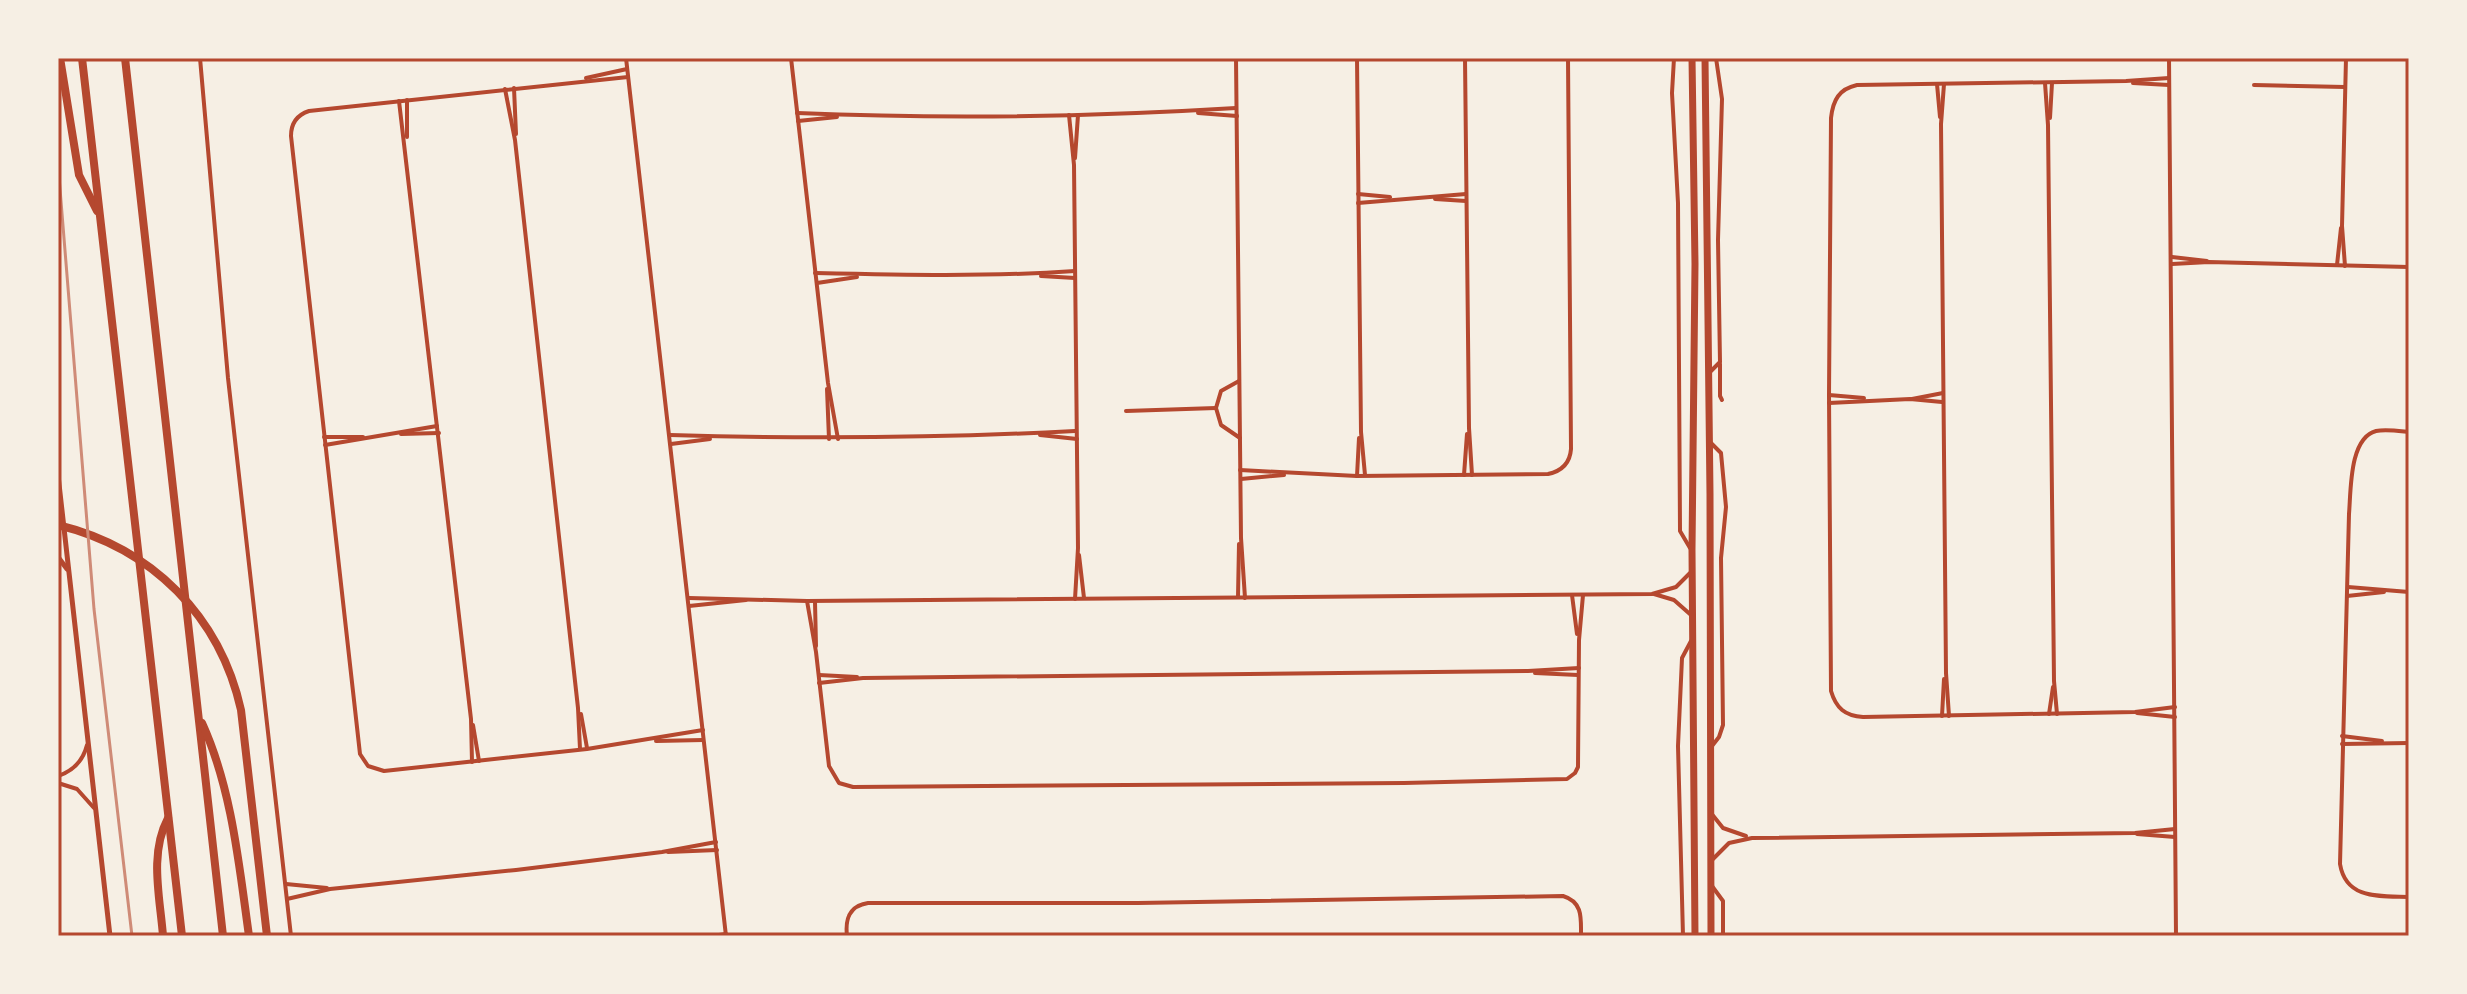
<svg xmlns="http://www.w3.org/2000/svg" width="2467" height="994" font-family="'Roboto Condensed',sans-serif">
<rect width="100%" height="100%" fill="#f6efe4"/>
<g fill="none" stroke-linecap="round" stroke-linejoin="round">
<g stroke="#b5482f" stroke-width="4">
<polyline points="200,58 228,378 291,936"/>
<polyline points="626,58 726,936"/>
<polyline points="791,58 828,383 838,439"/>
<polyline points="1236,58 1241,538 1245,598"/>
<polyline points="1357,58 1361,432 1365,475"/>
<polyline points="1465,58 1469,428 1472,475"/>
<polyline points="1674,58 1672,93 1678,203 1680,531 1690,548"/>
<polyline points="2169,58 2176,936"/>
<path d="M628 77 309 111C297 115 291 123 291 136L360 754 368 766 384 771 587 749 703 730"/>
<polyline points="586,78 627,69"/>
<path d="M2169 78 2126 81 1857 85C1839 89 1833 100 1831 118L1829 395 1831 691C1836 708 1845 716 1863 717L2135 712 2175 707"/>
<polyline points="2045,83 2048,125 2054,681 2057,714"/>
<polyline points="2133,83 2169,85"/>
<polyline points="1937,84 1940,117"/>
<polyline points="1944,84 1941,124 1946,673 1949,716"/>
<polyline points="2254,85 2345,87"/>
<polyline points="514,88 516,134"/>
<polyline points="505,89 515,140 578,708 580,749"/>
<polyline points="399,101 471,719 472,762"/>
<path d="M797 113C943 119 1091 117 1236 108"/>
<polyline points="1198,113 1237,116"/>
<polyline points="1069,115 1074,165 1078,548 1075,599"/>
<polyline points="2050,118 2052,83"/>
<polyline points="798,121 837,117"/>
<polyline points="407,137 407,100"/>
<polyline points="1075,158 1078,115"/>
<polyline points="1358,194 1390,197"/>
<polyline points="1435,199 1466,201"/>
<polyline points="1358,203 1466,194"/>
<polyline points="2172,257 2207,261"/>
<polyline points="2172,264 2209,262 2409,267"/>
<polyline points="2337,265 2341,228"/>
<polyline points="2345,266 2342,226 2346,58"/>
<path d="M815 273C902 275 988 277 1075 271"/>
<polyline points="1041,276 1075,278"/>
<polyline points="817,283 857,277"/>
<polyline points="1720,364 1720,396 1722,400"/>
<polyline points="1709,373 1720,362 1718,240 1722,99 1716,58"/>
<polyline points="1239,381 1221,391 1216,408 1221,425 1240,438"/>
<polyline points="827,389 829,439"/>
<polyline points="1829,395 1864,398"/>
<polyline points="1912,399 1943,393"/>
<polyline points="1829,403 1910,399 1942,402"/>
<polyline points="1126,411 1216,408"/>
<path d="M2409 432C2399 431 2386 429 2376 431 2349 438 2351 491 2349 514L2340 864C2346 900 2380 896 2409 897"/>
<polyline points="401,434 439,433"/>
<path d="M670 435C806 439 940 438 1075 431"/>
<polyline points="1040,435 1077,439"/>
<polyline points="324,437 363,437"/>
<polyline points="1711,443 1721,453 1726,507 1721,558 1723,725 1719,737 1712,746"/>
<polyline points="671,444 710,439"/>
<polyline points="325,445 437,426"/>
<path d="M1240 470 1357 476 1548 474C1562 471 1570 463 1571 449L1568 58"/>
<polyline points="1464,475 1467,434"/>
<polyline points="1357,476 1359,438"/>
<polyline points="1241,479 1284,475"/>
<polyline points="1079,555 1084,598"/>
<polyline points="2348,587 2409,592"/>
<polyline points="1654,594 1674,600 1691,615"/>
<polyline points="1572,595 1577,634"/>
<polyline points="2347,596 2384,592"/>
<polyline points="1238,597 1239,544"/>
<polyline points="689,598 807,601 1652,594 1676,587 1690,573"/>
<polyline points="807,601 816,652 829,766 839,783 853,787 1404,783 1567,779 1575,773 1578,767 1579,640 1583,595"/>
<polyline points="815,602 816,646"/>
<polyline points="689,606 746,600"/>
<polyline points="1535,673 1578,675"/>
<polyline points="819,675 857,677"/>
<polyline points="819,683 863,678 1528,671 1579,668"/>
<polyline points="2137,713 2175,717"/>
<polyline points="581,714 587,748"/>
<polyline points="2049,714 2053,687"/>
<polyline points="1942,716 1944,679"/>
<polyline points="473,725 479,761"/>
<polyline points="2342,736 2382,741"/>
<polyline points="656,741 703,740"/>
<polyline points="2342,744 2409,743"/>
<path d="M58 776C73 771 83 761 87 745"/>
<polyline points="58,783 77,789 94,808"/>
<polyline points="1711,813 1723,828 1746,836"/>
<polyline points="2137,834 2175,837"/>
<polyline points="668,852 717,850"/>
<polyline points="1712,860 1729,843 1752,838 2135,833 2175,829"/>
<polyline points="286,884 327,888"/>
<polyline points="1712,886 1723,901 1723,936"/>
<polyline points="287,899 330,889 516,870 662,852 716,842"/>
<polyline points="712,936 726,934"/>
<path d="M847 936C845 919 849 906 868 903H1138L1563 896C1583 902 1581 918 1581 936"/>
<polyline points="1683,936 1678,746 1682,658 1691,641"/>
</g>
<g stroke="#b5482f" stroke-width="5">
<polyline points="58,475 110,936"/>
<polyline points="58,557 67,569"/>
</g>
<g stroke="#b5482f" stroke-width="7">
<polyline points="1692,58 1695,264 1692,550 1695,936"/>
<polyline points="1705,58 1710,494 1711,936"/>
</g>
<g stroke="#b5482f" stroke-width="8">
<polyline points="60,58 79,175 97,211"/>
<polyline points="82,58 182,936"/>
<polyline points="125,58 223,936"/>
<path d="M58 525C152 548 220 616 241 710L267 936"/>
<path d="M202 723C232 789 239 865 249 936"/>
<path d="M163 936C160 897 149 854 168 818"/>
</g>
<polyline stroke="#cf8b77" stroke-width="3" points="58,164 94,609 132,936"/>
</g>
<rect width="2467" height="994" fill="none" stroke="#f6efe4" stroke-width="120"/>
<rect x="60" y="60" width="2347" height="874" fill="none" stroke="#b5482f" stroke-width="3"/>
</svg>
